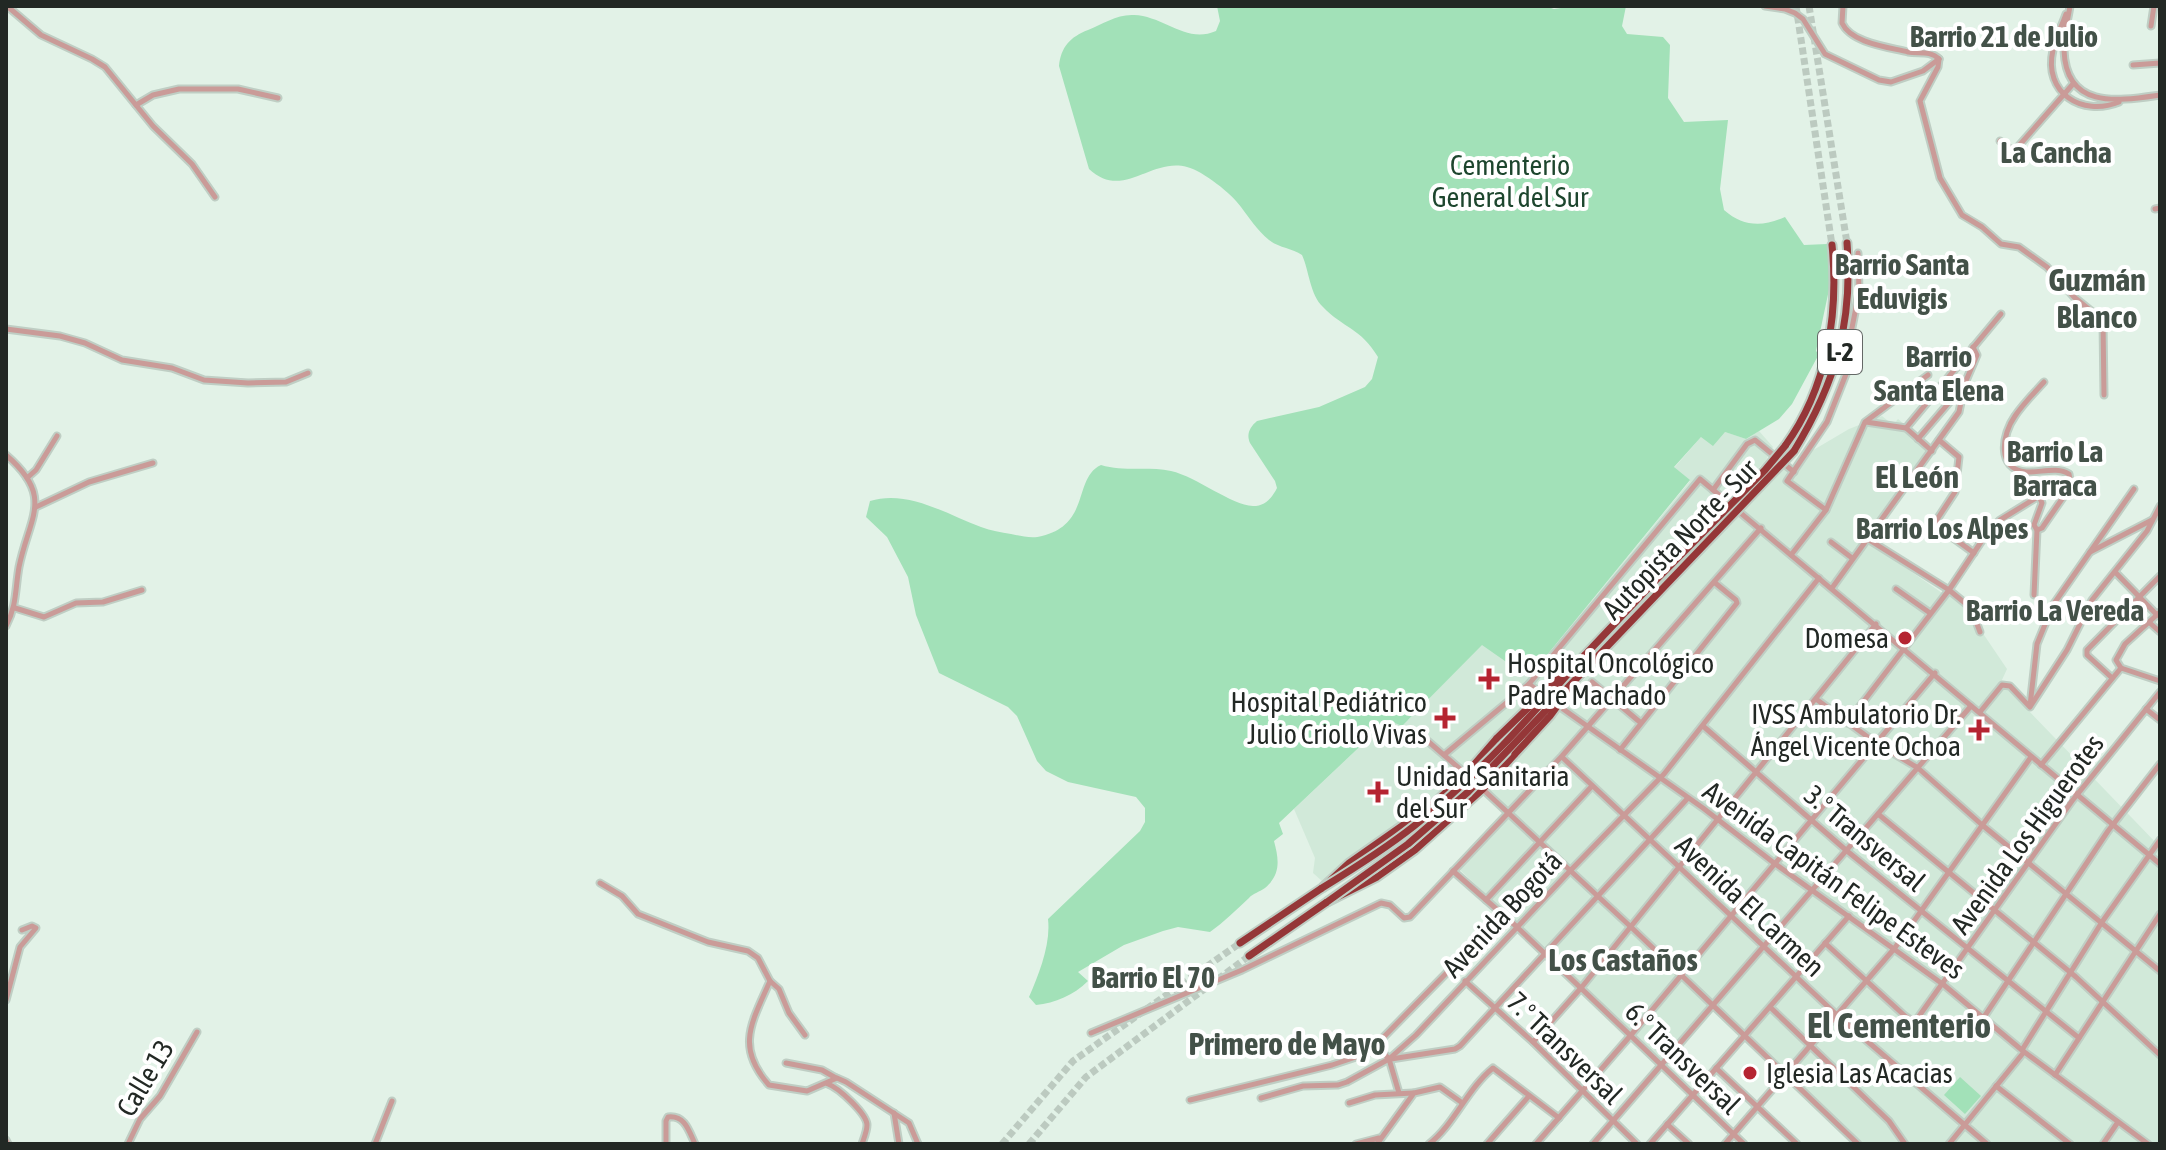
<svg xmlns="http://www.w3.org/2000/svg" width="2166" height="1150" font-family="'Asap Condensed',sans-serif">
<rect width="100%" height="100%" fill="#e2f2e7"/>
<polygon fill="#d1e9d9" points="1882,416 1893,425 1898,419 1935,450 1864,539 1945,595 1949,592 1976,610 1982,632 2007,669 2001,682 2160,847 2160,1144 1864,1144 1713,1001 1661,1059 1460,870 1513,813 1488,789 1588,675 1575,664 1583,654 1550,680 1473,763 1417,813 1322,881 1313,873 1315,858 1294,809 1388,720 1408,720 1412,716 1484,642 1534,671 1690,481 1674,468 1701,437 1725,432 1746,439 1759,431 1773,447 1766,460 1721,509 1734,520 1785,462 1789,467 1786,479 1810,452 1849,429"/>
<g fill="#a2e1b8">
<path d="M1217 6H1545L1554 9 1575 6H1626L1622 26 1627 34 1663 37 1670 45 1668 98 1684 122 1728 120 1720 189 1724 210C1743 227 1763 227 1785 217L1804 245 1827 244 1834 266 1816 351 1819 354 1792 404 1779 419 1746 439 1725 432 1713 446 1701 437 1674 467 1690 480 1534 671 1525 675 1482 645 1402 726 1388 720 1279 823 1283 834 1274 841C1279 860 1281 874 1265 888 1260 892 1253 893 1249 898 1236 910 1224 922 1210 932L1178 927 1163 931 1124 945 1078 972 1088 981C1074 995 1055 1003 1036 1005L1029 997C1039 974 1051 944 1048 919L1140 831 1145 822V808L1136 797 1068 782 1046 771 1037 761 1017 716 1008 707 939 673 916 615 908 577 887 537 866 517 870 501C908 489 948 515 981 527 991 531 1001 532 1011 534 1021 536 1032 539 1042 536 1091 524 1073 478 1101 465 1124 472 1148 466 1171 471 1197 477 1231 505 1253 506 1265 506 1272 498 1277 488L1275 481 1250 443C1246 434 1250 427 1257 421L1319 407 1365 387 1372 379 1378 357C1361 328 1343 328 1323 307 1310 295 1309 270 1302 255 1292 248 1279 248 1269 240 1257 230 1250 219 1241 207 1232 194 1203 171 1187 167 1151 157 1123 201 1089 169L1059 66C1061 47 1070 37 1088 30 1103 24 1117 14 1134 15 1164 16 1186 44 1216 31L1220 21Z"/>
<polygon points="1960,1077 1981,1096 1965,1114 1944,1095"/>
</g>
<g fill="none" stroke-linecap="round" stroke-linejoin="round">
<g stroke="#bccac0" stroke-width="7" stroke-dasharray="7 3.5" stroke-linecap="butt">
<polyline points="1796,6 1832,245"/>
<polyline points="1809,6 1847,243"/>
<polyline points="1002,1144 1073,1061 1240,943"/>
<polyline points="1029,1144 1086,1077 1249,956"/>
</g>
<g stroke="#bfcec4" stroke-width="9">
<g id="minor">
<polyline points="7,6 41,35 92,59 105,67 153,126 192,164 215,197"/>
<polyline points="1765,6 1785,9 1795,13 1803,19 1825,54 1879,80 1891,82 1923,71 1939,59"/>
<path d="M1843 6 1842 23C1851 43 1888 47 1908 52 1919 54 1930 50 1939 59"/>
<path d="M2070 6C2068 20 2063 36 2064 50 2066 110 2118 101 2160 95"/>
<path d="M2066 14C2062 26 2055 38 2053 50 2043 93 2082 117 2119 102"/>
<polyline points="2151,26 2154,6"/>
<polyline points="1939,59 1938,67 1920,101 1940,178 1962,215 1982,227 2001,244 2019,247 2047,267 2074,297 2101,319 2103,322 2104,395"/>
<polyline points="2133,65 2160,63"/>
<polyline points="136,105 153,95 179,89 238,89 278,98"/>
<polyline points="2000,141 2010,149 2016,149 2073,84"/>
<polyline points="2155,209 2160,208"/>
<polyline points="6,329 60,336 85,343 122,360 172,368 204,380 248,383 286,382 308,373"/>
<polyline points="1866,422 1906,428 1932,451"/>
<polyline points="1906,428 2001,314"/>
<polyline points="1918,439 1965,384"/>
<polyline points="1939,440 1959,457 1955,492 1936,521 1941,529 1974,553"/>
<path d="M6 455C55 497 29 517 19 567 15 590 17 605 6 626"/>
<polyline points="27,478 36,470 57,436"/>
<polyline points="1713,490 1747,444 1755,440 1794,472"/>
<polyline points="36,507 89,482 153,463"/>
<polyline points="1826,510 1787,481 1827,422 1852,359 1850,338 1859,292 1858,253"/>
<path d="M2037 530 2042 528 2071 486 2069 474C2057 466 2040 473 2026 472 1996 469 2002 434 2015 416 2023 404 2034 393 2044 382"/>
<polyline points="1866,538 1949,590 1971,608 1980,632"/>
<polyline points="1831,542 1852,558"/>
<polyline points="2090,552 2152,520"/>
<polyline points="1791,555 1826,510 1865,422 1928,375"/>
<polyline points="2116,573 2157,615"/>
<polyline points="1832,588 1959,412 1965,383 1977,355 1973,347"/>
<polyline points="1896,589 1930,613"/>
<polyline points="15,608 44,617 76,603 103,602 142,590"/>
<polyline points="2160,612 2125,644 2116,660 2121,668 2160,681"/>
<polyline points="2150,623 2160,632"/>
<polyline points="2111,677 2087,655 2087,650 2160,576"/>
<polyline points="1592,682 1641,723"/>
<polyline points="1529,684 1544,696"/>
<polyline points="1816,699 1876,743 1918,768 1981,824 2160,971"/>
<polyline points="1556,704 1703,808 1774,863 1944,985 2023,1051 2148,1144"/>
<polyline points="2030,706 2037,644 2053,605 2134,489"/>
<polyline points="2146,709 2160,720"/>
<polyline points="1980,712 2002,685 2010,686 2030,707 2067,650 2092,600 2147,531 2160,506"/>
<polyline points="1847,723 1949,590 1987,533 2000,520 2039,496 2042,503 2034,525 2037,530 2034,595"/>
<polyline points="1703,726 1847,851 2079,1038"/>
<polyline points="1423,737 1467,775"/>
<polyline points="1620,750 1737,603 1736,600 1714,582"/>
<polyline points="1444,755 1529,684 1700,479 2160,864"/>
<polyline points="1562,757 1838,1016 1987,1144"/>
<polyline points="2041,765 2121,668"/>
<polyline points="1475,782 1631,927 1858,1144"/>
<polyline points="1878,814 2076,977 2160,1055"/>
<polyline points="1453,871 1517,927 1744,1144"/>
<polyline points="600,883 622,896 638,914 708,942 748,951 758,958 770,981 779,989 789,1013 805,1035"/>
<polyline points="1486,900 1592,786"/>
<polyline points="1825,943 1905,1016 1912,1021 1917,1019 2072,801 2160,692"/>
<path d="M770 981C752 1022 735 1047 769 1085L807 1091 837 1078 846 1082 909 1123 918 1144"/>
<polyline points="1465,981 1533,1042 1637,1144"/>
<polyline points="6,1000 20,947 36,928 32,926 22,930"/>
<polyline points="1770,1007 1889,1121 1905,1144"/>
<polyline points="1984,1017 2108,831 2160,764"/>
<polyline points="1091,1033 1242,970 1381,903 1390,905 1404,918 1410,917 1562,756 1761,528"/>
<polyline points="1533,1042 1581,988 1876,624"/>
<polyline points="1377,1046 1389,1059 1399,1093"/>
<polyline points="2022,1050 2102,922 2160,840"/>
<polyline points="1391,1059 1455,1049 1460,1046 1688,798"/>
<polyline points="786,1063 822,1070 836,1078"/>
<polyline points="1716,1068 1797,1144"/>
<polyline points="2055,1075 2160,914"/>
<path d="M828 1084C839 1088 867 1114 867 1125 867 1131 864 1138 862 1144"/>
<polyline points="1996,1086 2070,1144"/>
<polyline points="1261,1098 1303,1086 1338,1085 1347,1082 1389,1059 1416,1035 1569,872 1664,774 1819,578"/>
<polyline points="1190,1100 1332,1065 1368,1053 1471,948"/>
<polyline points="1349,1103 1375,1095 1413,1093"/>
<polyline points="894,1113 899,1144"/>
<polyline points="1667,1124 1689,1144"/>
<polyline points="6,1140 8,1144"/>
<polyline points="128,1144 140,1119 160,1096 197,1032"/>
<polyline points="375,1144 392,1101"/>
<path d="M666 1144V1121L668 1117C685 1115 689 1131 695 1144"/>
<polyline points="1356,1144 1379,1138"/>
<polyline points="1377,1144 1414,1093 1440,1087 1461,1102"/>
<path d="M1429 1144C1454 1125 1467 1089 1493 1068L1559 1118"/>
<polyline points="1487,1144 1529,1096"/>
<polyline points="1536,1144 1631,1035 1935,673"/>
<polyline points="1593,1144 1971,706"/>
<polyline points="1650,1144 1849,916"/>
<polyline points="1725,1144 1894,949 2031,757"/>
<polyline points="1949,1144 2024,1052"/>
<polyline points="2103,1144 2118,1122"/>
</g>
</g>
<g stroke="#bfcec4" stroke-width="11">
<g id="highway">
<path d="M1785 446C1827 388 1839 315 1832 245"/>
<path d="M1794 451C1836 382 1853 323 1847 243"/>
<polyline points="1584,656 1651,585"/>
<polyline points="1240,943 1322,888 1349,863 1433,804 1466,774 1497,738"/>
<polyline points="1249,956 1327,902 1377,877 1415,850 1483,789 1515,754"/>
</g>
</g>
<use href="#minor" stroke="#ca9b98" stroke-width="5"/>
<use href="#highway" stroke="#953738" stroke-width="7"/>
<g stroke="#bfcec4" stroke-width="11" stroke-linecap="butt">
<g id="highway-bridge">
<polyline points="1651,585 1765,470 1785,446"/>
<polyline points="1497,738 1561,676"/>
<polyline points="1515,754 1550,716 1570,689"/>
<path d="M1322 888C1353 869 1385 849 1414 826 1477 777 1531 716 1584 656"/>
<polyline points="1327,902 1408,844 1468,792 1794,451"/>
</g>
</g>
<use href="#highway-bridge" stroke="#953738" stroke-width="7"/>
</g>
<g fill="#b52431" stroke="#fff" stroke-width="3">
<circle cx="1905" cy="638" r="8"/>
<path d="M1485 667h8v8h8v8h-8v8h-8v-8h-8v-8h8z"/>
<path d="M1441 706h8v8h8v8h-8v8h-8v-8h-8v-8h8z"/>
<path d="M1975 718h8v8h8v8h-8v8h-8v-8h-8v-8h8z"/>
<path d="M1374 780h8v8h8v8h-8v8h-8v-8h-8v-8h8z"/>
<circle cx="1750" cy="1073" r="8"/>
</g>
<g text-anchor="middle" dominant-baseline="central" stroke-width="8" stroke-linejoin="round" paint-order="stroke">
<rect fill="#fff" stroke="#646866" stroke-width="2" x="1818" y="330" width="44" height="44" rx="6"/>
<g font-size="26" font-weight="bold" fill="#222824">
<text x="1840" y="352">L-2</text>
</g>
<g font-size="28" fill="#1d462e" stroke="#fff">
<text x="1510" y="165">Cementerio<tspan x="1510" dy="32">General del Sur</tspan></text>
</g>
<g font-size="28" fill="#222824" stroke="#fff">
<text transform="translate(1680 539) rotate(-46)">Autopista Norte - Sur</text>
<text transform="translate(2027 834) rotate(-54)">Avenida Los Higuerotes</text>
<text transform="translate(1865 838) rotate(40)">3.° Transversal</text>
<text transform="translate(1834 880) rotate(36)">Avenida Capitán Felipe Esteves</text>
<text transform="translate(1750 906) rotate(43)">Avenida El Carmen</text>
<text transform="translate(1502 914) rotate(-47)">Avenida Bogotá</text>
<text transform="translate(1565 1048) rotate(44)">7.° Transversal</text>
<text transform="translate(1683 1058) rotate(44)">6.° Transversal</text>
<text transform="translate(145 1078) rotate(-59)">Calle 13</text>
</g>
<g font-size="28" fill="#222824" stroke="#fff" text-anchor="end">
<text x="1889" y="638">Domesa</text>
<text x="1507" y="663" text-anchor="start">Hospital Oncológico<tspan x="1507" dy="32">Padre Machado</tspan></text>
<text x="1427" y="702">Hospital Pediátrico<tspan x="1427" dy="32">Julio Criollo Vivas</tspan></text>
<text x="1961" y="714">IVSS Ambulatorio Dr.<tspan x="1961" dy="32">Ángel Vicente Ochoa</tspan></text>
<text x="1396" y="776" text-anchor="start">Unidad Sanitaria<tspan x="1396" dy="32">del Sur</tspan></text>
<text x="1766" y="1073" text-anchor="start">Iglesia Las Acacias</text>
</g>
<g font-size="30" font-weight="bold" fill="#435148" stroke="#fff">
<text x="2004" y="36">Barrio 21 de Julio</text>
<text x="2056" y="152">La Cancha</text>
<text x="1902" y="264">Barrio Santa<tspan x="1902" dy="34">Eduvigis</tspan></text>
<text x="1939" y="356">Barrio<tspan x="1939" dy="34">Santa Elena</tspan></text>
<text x="2055" y="451">Barrio La<tspan x="2055" dy="34">Barraca</tspan></text>
<text x="1942" y="528">Barrio Los Alpes</text>
<text x="2055" y="610">Barrio La Vereda</text>
<text x="1153" y="977">Barrio El 70</text>
</g>
<g font-size="32" font-weight="bold" fill="#435148" stroke="#fff">
<text x="2097" y="279">Guzmán<tspan x="2097" dy="37">Blanco</tspan></text>
<text x="1917" y="476">El León</text>
<text x="1623" y="959">Los Castaños</text>
<text x="1287" y="1043">Primero de Mayo</text>
</g>
<g font-size="36" font-weight="bold" fill="#435148" stroke="#fff">
<text x="1899" y="1025">El Cementerio</text>
</g>
</g>
<rect width="2166" height="1150" fill="none" stroke="#222824" stroke-width="16"/>
</svg>
